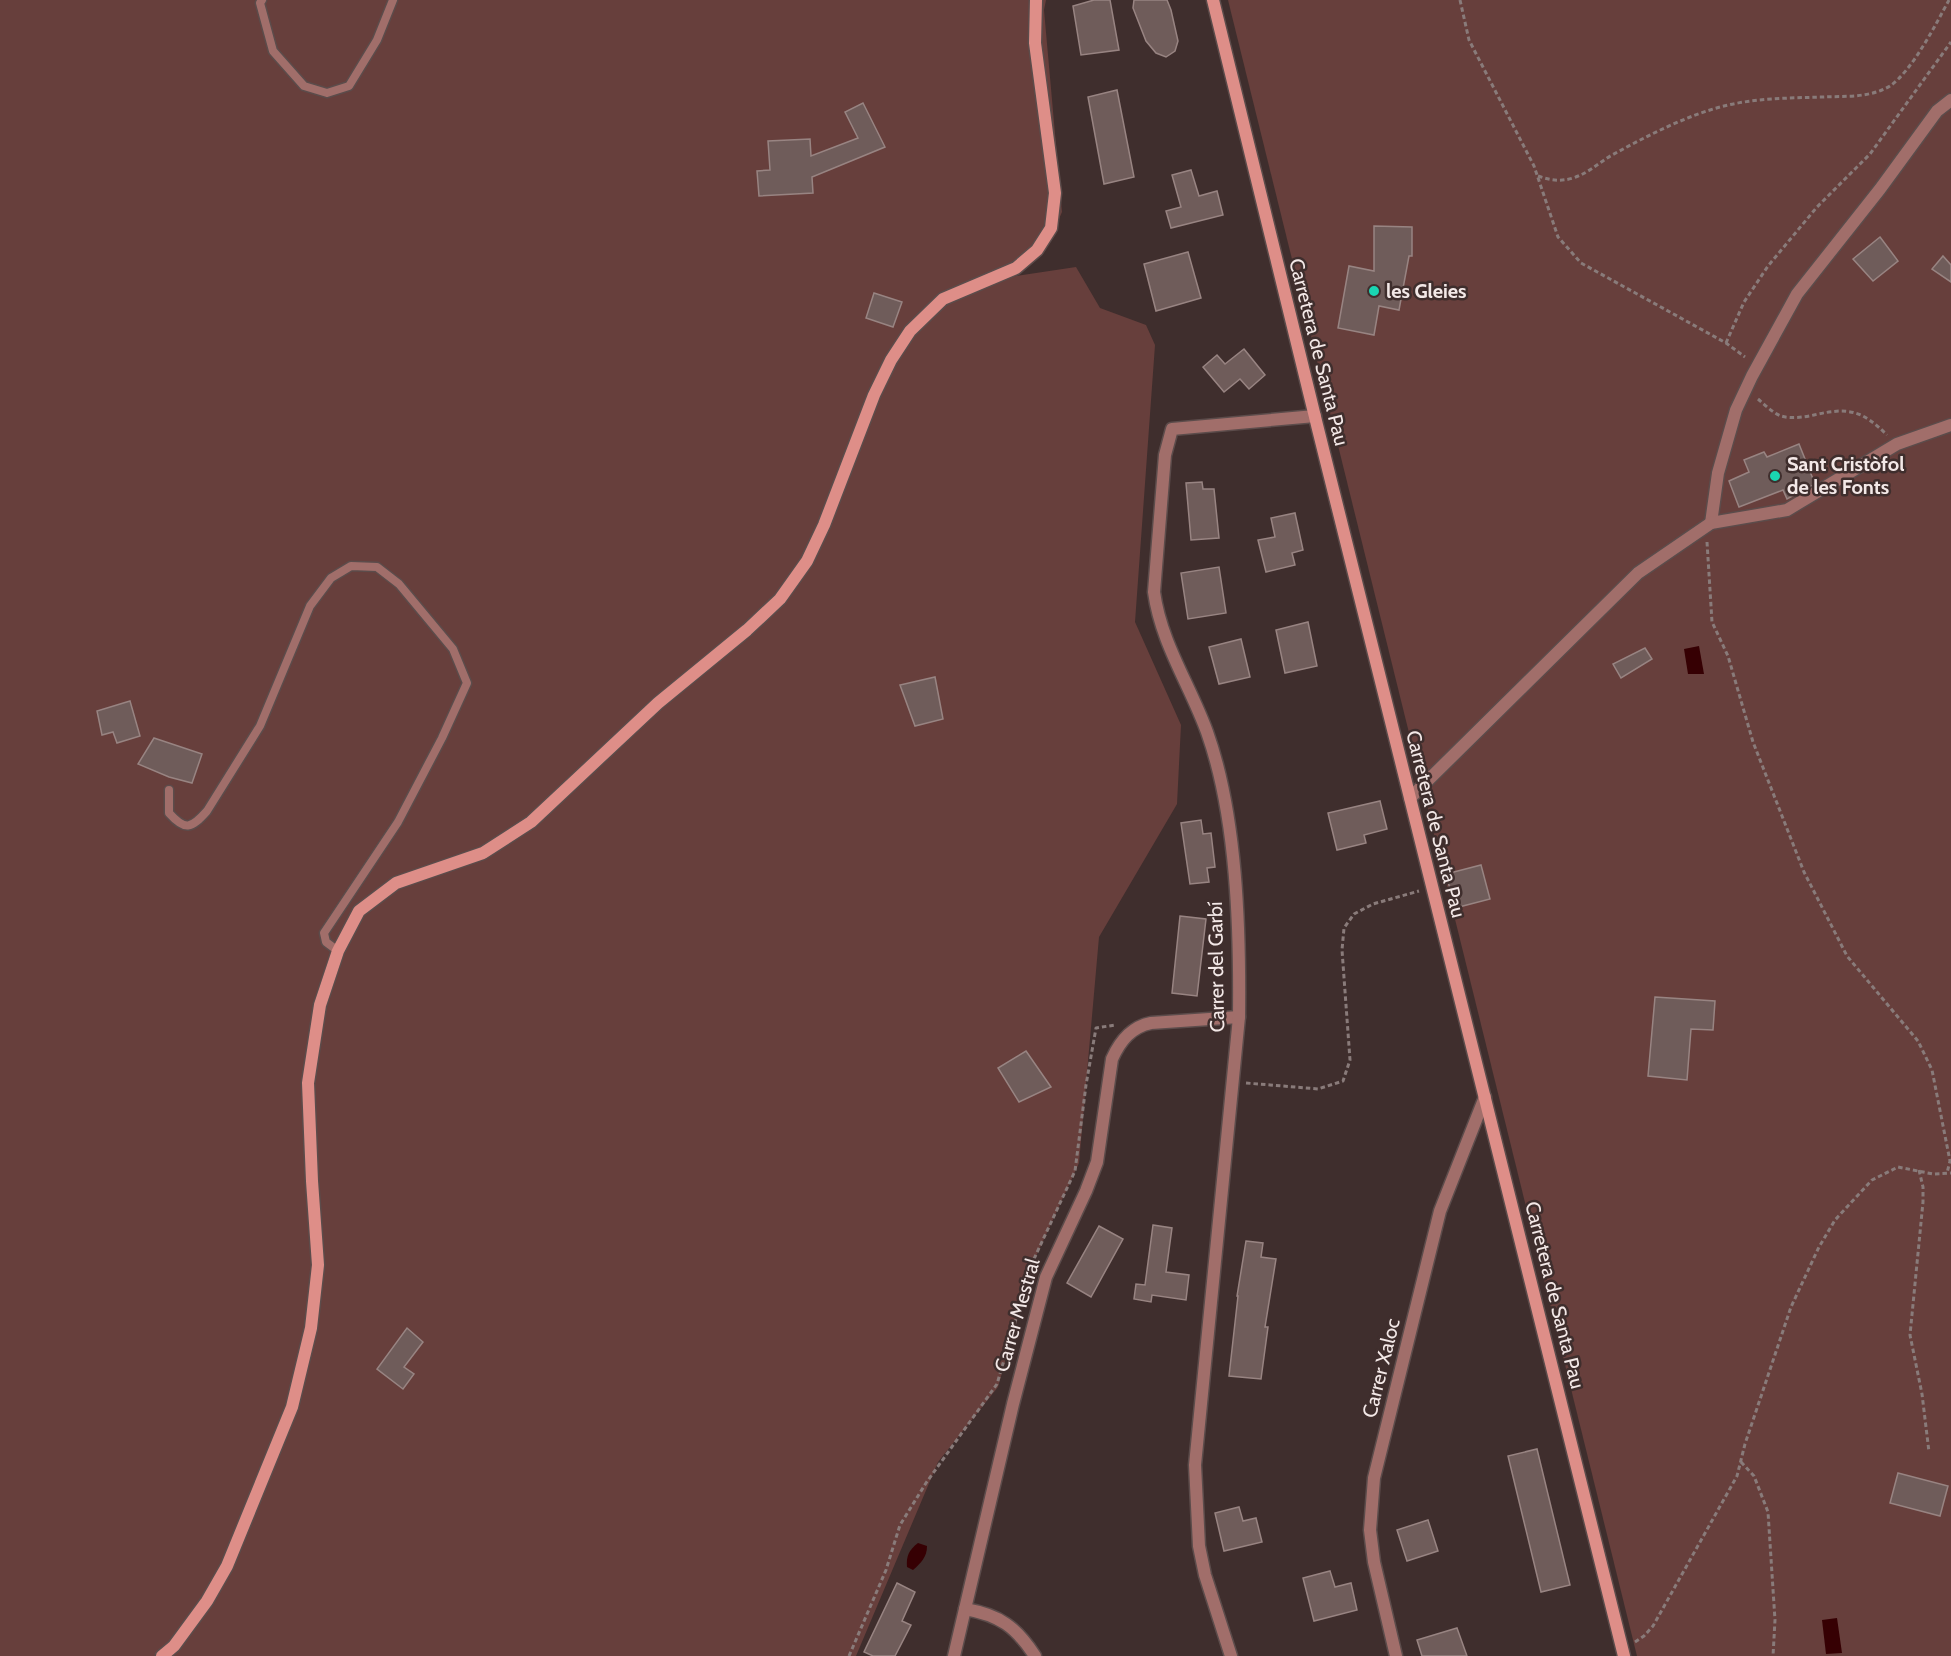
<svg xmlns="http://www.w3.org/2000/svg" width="1951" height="1656" font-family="Cabin,sans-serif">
<rect width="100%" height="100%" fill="#3f2e2d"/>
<g fill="#673f3c">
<polygon points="0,0 1046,0 1044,10 1062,212 1045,251 1010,277 1076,267 1100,308 1146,325 1155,345 1135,622 1181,725 1177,804 1099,937 1079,1163 1032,1265 998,1387 938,1462 856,1656 0,1656"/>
<polygon points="1228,0 1951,0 1951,1656 1637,1656"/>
</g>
<g fill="#360003">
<polygon points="1699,646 1704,674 1688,674 1684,649"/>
<path d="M918 1543 927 1546C927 1557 921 1563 913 1570L907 1567C906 1556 909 1550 918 1543Z"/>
<polygon points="1837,1618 1842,1653 1826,1654 1822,1620"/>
</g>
<g fill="#6f5c5a" stroke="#988482" stroke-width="1.5">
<polygon points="1094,0 1110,0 1119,50 1081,55 1073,6"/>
<polygon points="1134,0 1167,0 1171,10 1178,41 1175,51 1166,57 1156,53 1146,41 1133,8"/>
<polygon points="1117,90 1134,177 1104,184 1088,97"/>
<polygon points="863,103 885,147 812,177 813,193 759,196 757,171 770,170 768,141 810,139 811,156 858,138 845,112"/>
<polygon points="1191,170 1199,196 1217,191 1223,215 1171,228 1166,211 1181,207 1172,175"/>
<polygon points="1374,226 1412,227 1412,256 1409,256 1399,310 1379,306 1374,335 1338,328 1349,266 1374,271"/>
<polygon points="1880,237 1898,261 1873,281 1853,259"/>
<polygon points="1188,252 1201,298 1156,311 1144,264"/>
<polygon points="1943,256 1951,265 1951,282 1932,269"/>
<polygon points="874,293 902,302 893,327 866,318"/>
<polygon points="1244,349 1265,375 1249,389 1240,379 1224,392 1203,367 1217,355 1225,364"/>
<polygon points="1799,444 1815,484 1787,499 1783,490 1739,507 1729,481 1749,472 1744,460 1764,452 1767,457"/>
<polygon points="1202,482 1203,489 1214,489 1219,538 1191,540 1186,483"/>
<polygon points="1295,513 1303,550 1292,553 1295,565 1266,572 1258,540 1275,537 1271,518"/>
<polygon points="1219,567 1226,613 1188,619 1181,573"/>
<polygon points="1308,622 1317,666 1285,673 1276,630"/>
<polygon points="1241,639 1250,677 1219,684 1209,647"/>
<polygon points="1645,648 1652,659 1621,678 1613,664"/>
<polygon points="935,677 943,719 915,726 900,685"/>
<polygon points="130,701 140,736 117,743 113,732 102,735 97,711"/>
<polygon points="154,738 202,754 192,783 169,777 138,764"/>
<polygon points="1380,801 1387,829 1364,835 1366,843 1337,850 1328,813"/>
<polygon points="1201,820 1203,834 1211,833 1215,867 1207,868 1209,882 1190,884 1181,823"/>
<polygon points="1481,865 1490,899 1455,908 1446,874"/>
<polygon points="1180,916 1206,919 1197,996 1172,993"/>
<polygon points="1655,997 1715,1001 1713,1030 1691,1029 1687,1080 1648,1076"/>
<polygon points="1026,1051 1051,1087 1019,1102 998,1068"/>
<polygon points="1153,1225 1172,1228 1166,1272 1189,1275 1186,1300 1152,1295 1151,1302 1134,1299 1136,1284 1145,1285"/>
<polygon points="1099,1226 1123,1239 1091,1297 1067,1283"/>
<polygon points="1246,1241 1263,1243 1261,1257 1276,1259 1265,1327 1268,1327 1261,1379 1229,1376 1238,1296 1237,1296"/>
<polygon points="407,1328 423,1342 404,1367 414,1374 403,1389 377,1369"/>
<polygon points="1537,1449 1570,1585 1541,1592 1508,1456"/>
<polygon points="1898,1473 1948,1486 1940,1516 1890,1503"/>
<polygon points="1239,1507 1243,1521 1256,1518 1262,1542 1224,1551 1215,1513"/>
<polygon points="1428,1520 1438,1551 1407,1561 1397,1530"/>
<polygon points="1330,1571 1335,1587 1351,1583 1357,1610 1314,1621 1303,1578"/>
<polygon points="897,1583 915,1592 902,1621 911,1625 895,1656 873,1656 864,1652"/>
<polygon points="1457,1628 1467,1656 1422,1656 1417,1640"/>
</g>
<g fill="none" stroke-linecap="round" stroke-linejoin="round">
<g stroke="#5c4c4b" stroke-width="11">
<g id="lane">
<polyline points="262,0 260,3 273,51 304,86 327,93 349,86 377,40 393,0"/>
<path d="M169 790V813C185 831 191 829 207 811L260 726 310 606 331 578 351 566 377 567 399 584 453 649 467 683 442 738 398 822 324 933 326 942 338 951"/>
</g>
</g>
<g stroke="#5c4c4b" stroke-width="15">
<g id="street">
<polyline points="1711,523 1718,473 1736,410 1752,376 1797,294 1880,189 1937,111 1951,100"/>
<polyline points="1410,798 1638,573 1711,523 1787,510 1897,444 1951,425"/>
<path d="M965 1609C1000 1615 1016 1627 1035 1656"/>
<path d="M954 1656 1013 1404 1046 1277 1086 1191 1097 1162 1112 1059C1120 1041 1131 1027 1151 1023L1239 1017"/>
<path d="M1231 1656 1205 1575 1199 1546 1195 1465 1239 1017C1240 929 1237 816 1207 732 1190 685 1161 643 1154 592L1165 455 1172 429 1315 416"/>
<polyline points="1396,1656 1374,1562 1370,1530 1374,1478 1440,1211 1485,1097"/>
</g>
</g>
<g stroke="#5c4c4b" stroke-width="15">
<g id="secondary">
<polyline points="1213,0 1317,425 1624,1656"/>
<polyline points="162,1656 174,1646 207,1601 227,1566 292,1407 311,1328 318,1265 312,1181 308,1083 320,1005 338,951 359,911 396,883 483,853 531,822 658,703 747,630 780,599 807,561 824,525 874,395 891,360 910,331 943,299 1016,268 1037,250 1051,228 1055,193 1035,43 1036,0"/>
</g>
</g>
<g stroke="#897b7a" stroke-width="3" stroke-dasharray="4.5 3" stroke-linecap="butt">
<polyline points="1460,0 1469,40 1534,166 1558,237 1581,263 1726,343 1745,357"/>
<path d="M1538 176C1550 180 1560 182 1573 178 1589 173 1598 163 1612 155 1647 136 1685 116 1724 106 1756 98 1791 98 1824 97 1845 96 1870 98 1890 86 1912 71 1936 24 1949 0"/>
<polyline points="1726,343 1744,302 1768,266 1817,207 1870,154 1951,42"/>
<path d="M1758 399C1765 405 1773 413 1781 416 1791 419 1805 417 1814 415 1848 407 1862 410 1887 435"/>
<polyline points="1707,542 1712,622 1728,656 1753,742 1804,872 1847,956 1918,1041 1932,1070 1950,1161 1947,1173"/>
<polyline points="1246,1083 1318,1089 1343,1081 1350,1060 1342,950 1344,928 1354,914 1373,904 1419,891"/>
<polyline points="1919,1170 1923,1187 1923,1202 1910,1335 1922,1394 1929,1452"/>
<polyline points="1741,1462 1754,1476 1768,1512 1775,1620 1773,1656"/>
<polyline points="1635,1642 1644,1636 1653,1626 1737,1476 1745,1444 1791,1307 1819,1247 1835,1220 1872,1180 1898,1167 1933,1174 1951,1173"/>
<polyline points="849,1656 886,1570 900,1525 926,1483 997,1384 1033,1261 1075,1171 1086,1085 1096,1028 1115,1025"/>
</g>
<use href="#lane" stroke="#a16e6a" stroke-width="8"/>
<use href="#street" stroke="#a16e6a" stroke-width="12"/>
<use href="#secondary" stroke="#de8e88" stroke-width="12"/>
</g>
<g fill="#1ad5b2" stroke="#3f2e2d" stroke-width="2">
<circle cx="1374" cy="291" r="6"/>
<circle cx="1775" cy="476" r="6"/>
</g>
<g text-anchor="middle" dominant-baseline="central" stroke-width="5" stroke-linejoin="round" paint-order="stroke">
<g font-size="20" font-weight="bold" fill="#f3e8e7" stroke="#3f2e2d" text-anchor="start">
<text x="1386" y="291">les Gleies</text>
<text x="1787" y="464">Sant Cristòfol<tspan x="1787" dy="23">de les Fonts</tspan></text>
</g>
<g font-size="20" fill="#f3e8e7" stroke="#3f2e2d">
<text transform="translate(1319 352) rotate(76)">Carretera de Santa Pau</text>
<text transform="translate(1436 824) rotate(76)">Carretera de Santa Pau</text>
<text transform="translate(1216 967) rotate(-91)">Carrer del Garbí</text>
<text transform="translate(1555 1295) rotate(76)">Carretera de Santa Pau</text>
<text transform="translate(1017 1315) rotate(-74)">Carrer Mestral</text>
<text transform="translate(1381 1368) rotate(-76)">Carrer Xaloc</text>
</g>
</g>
</svg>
